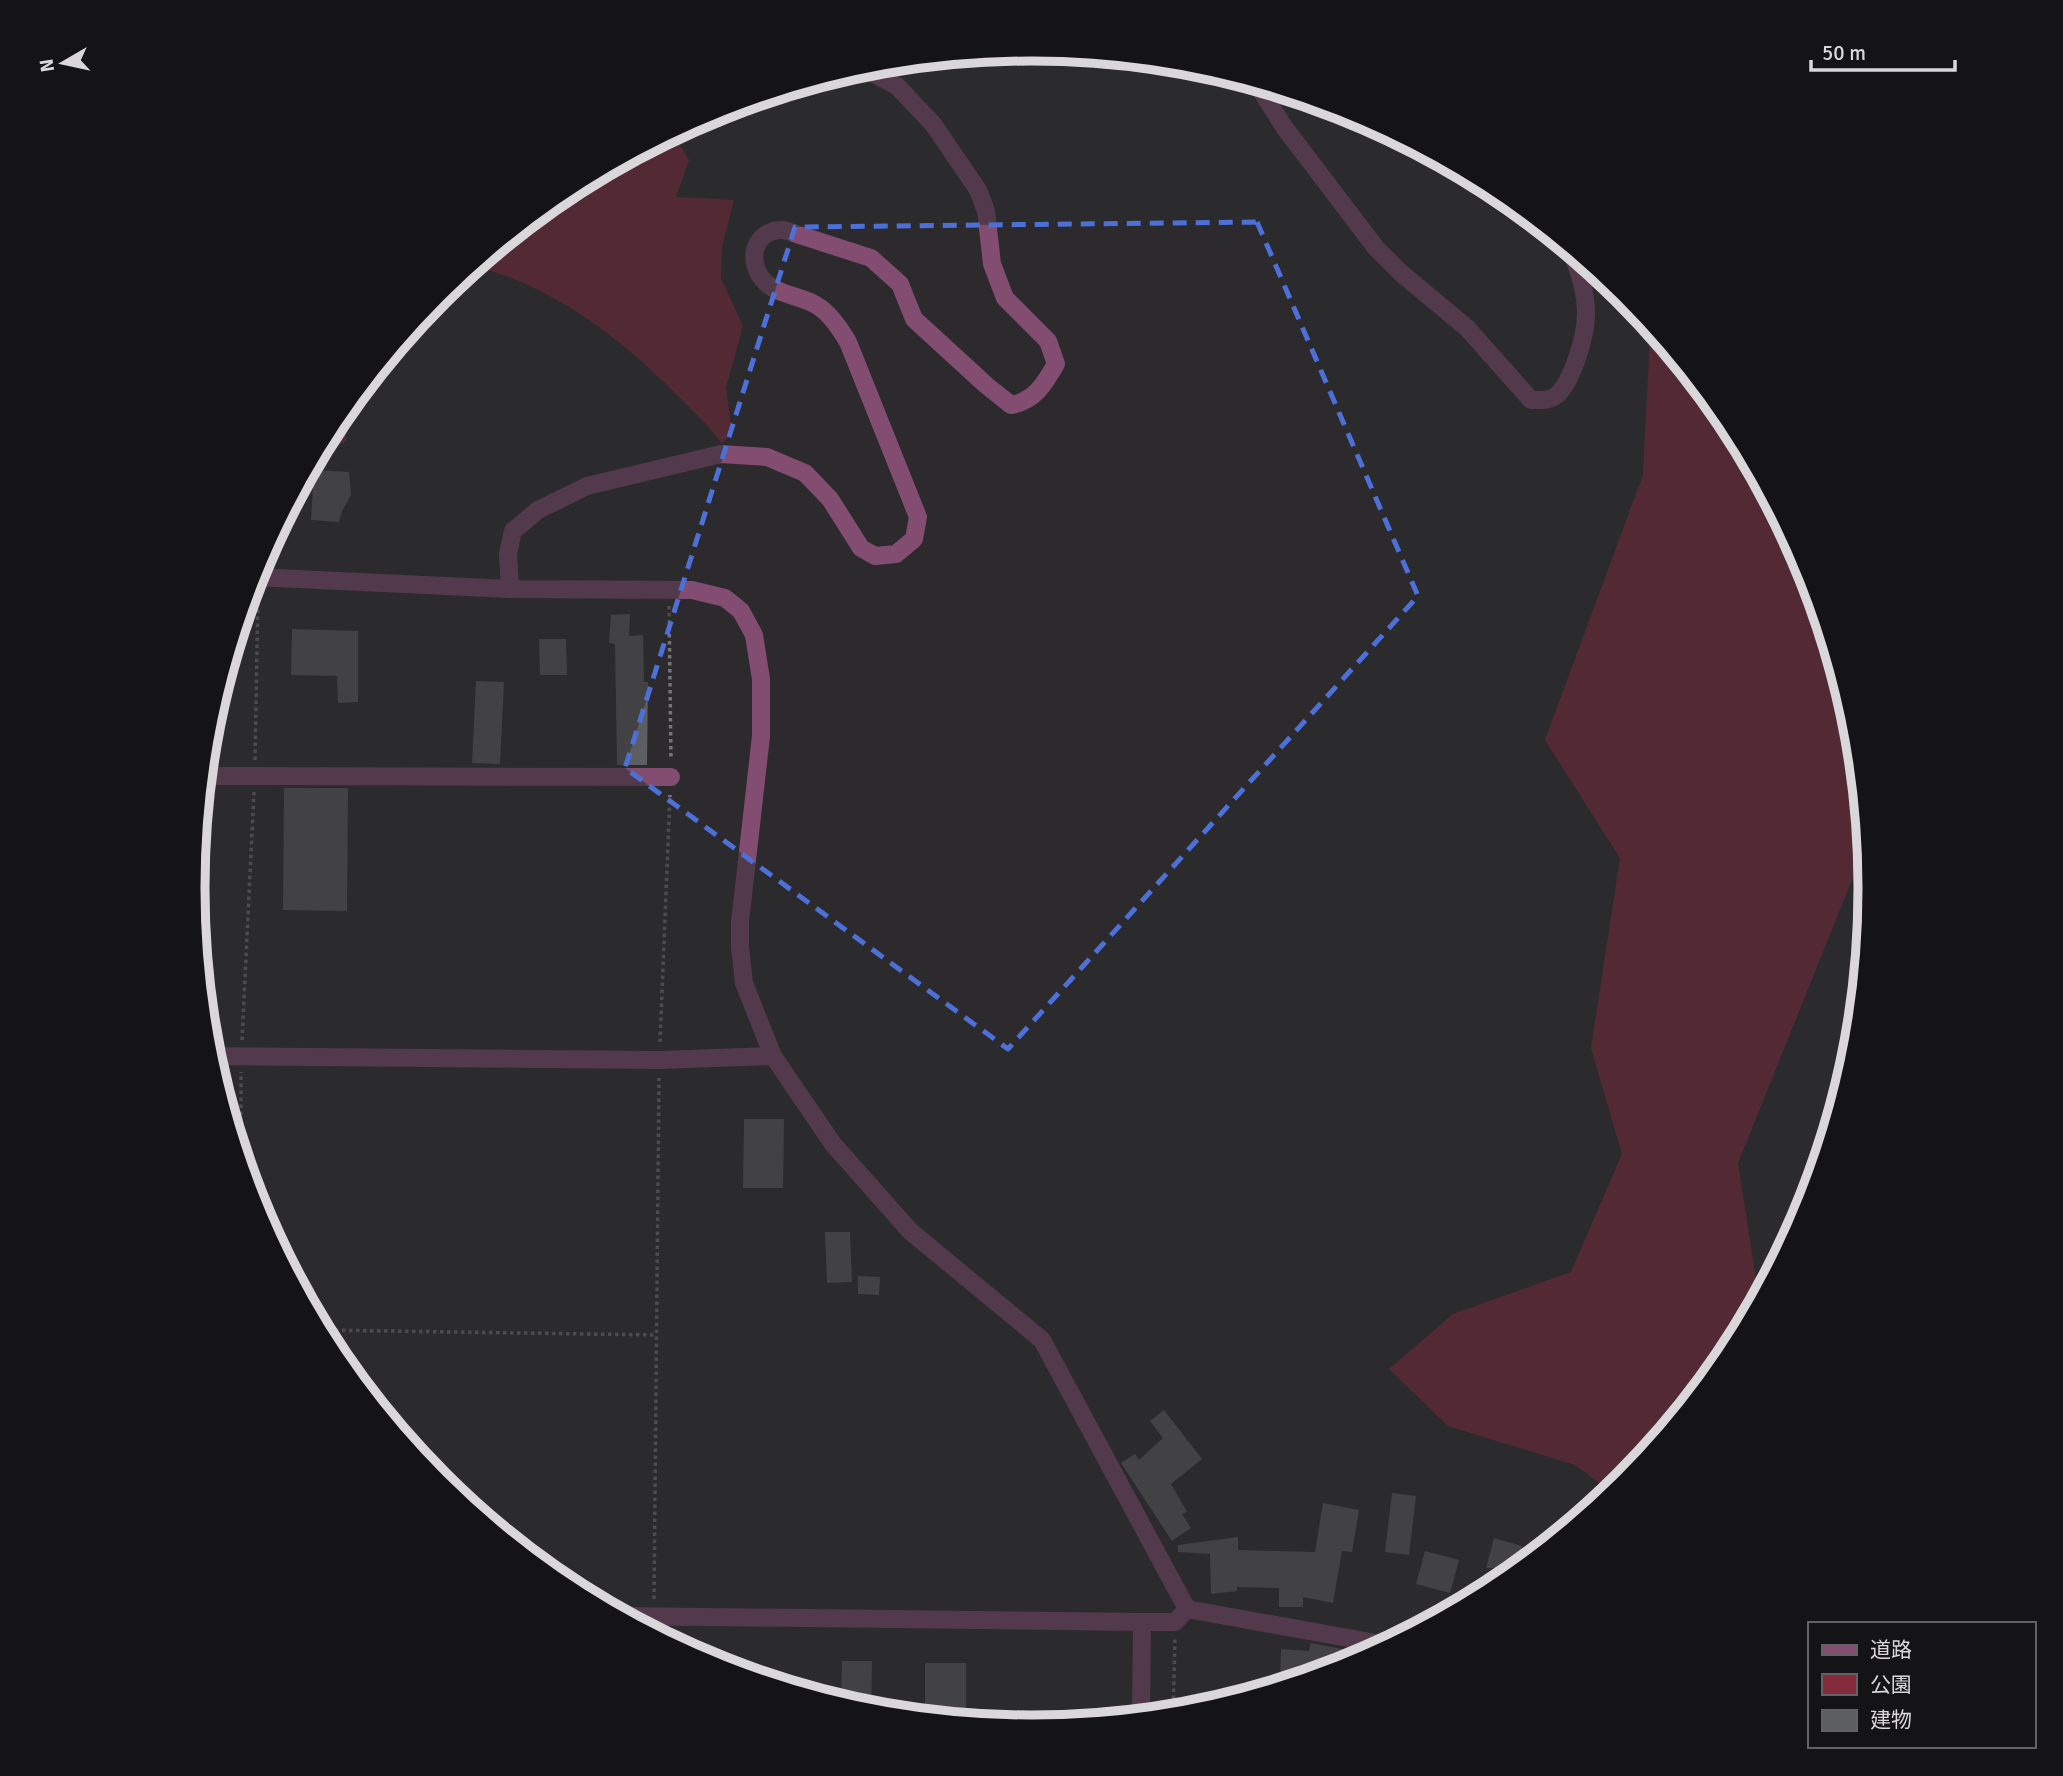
<svg xmlns="http://www.w3.org/2000/svg" width="2063" height="1776" font-family="Signika,'Noto Sans JP',sans-serif">
<rect width="100%" height="100%" fill="#2c2a2d"/>
<g fill="#842c3c">
<path d="M673 133 689 160 676 197 734 200 722 246 721 278 743 326 726 387 732 432 722 444C710 427 694 412 679 397 622 339 553 285 473 266L566 190Z"/>
<polygon points="1648,324 1729,422 1807,567 1854,725 1866,845 1738,1163 1759,1299 1729,1354 1624,1482 1612,1492 1575,1465 1448,1426 1389,1369 1453,1314 1571,1272 1622,1154 1591,1048 1620,858 1545,740 1643,475 1650,337"/>
<polygon points="346,407 346,441 314,460 334,422"/>
</g>
<g fill="#5d5e61">
<polygon points="314,470 349,472 351,495 342,511 339,522 311,520"/>
<polygon points="630,614 629,636 643,635 644,682 648,682 647,765 617,765 615,644 609,643 611,615"/>
<polygon points="292,629 358,631 358,702 338,703 337,676 291,675"/>
<polygon points="539,639 566,639 567,675 540,675"/>
<polygon points="476,681 504,682 500,764 472,763"/>
<polygon points="284,788 348,788 347,911 283,910"/>
<polygon points="744,1119 784,1119 783,1188 743,1188"/>
<polygon points="825,1232 850,1232 852,1282 827,1283"/>
<polygon points="858,1276 880,1277 879,1295 858,1294"/>
<polygon points="1164,1410 1202,1459 1171,1484 1187,1512 1182,1514 1191,1528 1172,1541 1121,1463 1135,1454 1139,1460 1163,1438 1150,1421"/>
<polygon points="1392,1493 1416,1496 1409,1555 1385,1552"/>
<polygon points="1323,1503 1359,1510 1352,1552 1342,1551 1333,1603 1303,1597 1303,1607 1279,1607 1279,1588 1237,1587 1237,1591 1211,1594 1210,1554 1178,1552 1178,1545 1238,1537 1238,1550 1315,1552"/>
<polygon points="1494,1538 1522,1546 1516,1568 1486,1568"/>
<polygon points="1425,1551 1459,1560 1450,1593 1416,1584"/>
<polygon points="1311,1643 1337,1648 1369,1654 1352,1663 1280,1685 1281,1649 1309,1651"/>
<polygon points="842,1661 872,1661 871,1711 841,1703"/>
<polygon points="925,1663 966,1663 966,1721 925,1717"/>
</g>
<g fill="none" stroke-linecap="round" stroke-linejoin="round">
<g stroke="#767477" stroke-width="3.5" stroke-dasharray="3.5 3.5" stroke-linecap="butt">
<polyline points="669,606 671,759"/>
<polyline points="255,760 258,593"/>
<polyline points="242,1040 254,792"/>
<polyline points="660,1042 670,795"/>
<polyline points="241,1157 241,1072"/>
<polyline points="321,1330 655,1335"/>
<polyline points="654,1599 659,1078"/>
<polyline points="1173,1713 1175,1638"/>
</g>
<g stroke="#824d70" stroke-width="18">
<path d="M1257 84 1284 127 1376 248 1401 273 1467 328 1531 400C1539 400 1550 401 1557 395 1573 380 1586 335 1586 314 1586 291 1579 271 1571 250"/>
<polyline points="253,577 510,589 692,590 725,598 741,611 754,635 761,679 761,736 740,922 740,947 744,983 773,1056 833,1144 910,1231 1042,1340 1187,1609"/>
<path d="M510 589 508 554 513 531 538 510 587 486 721 454 767 457 805 473 830 499 861 548 875 556 896 554 914 539 918 517 848 342C840 329 830 313 816 305 801 296 779 295 766 283 745 263 753 229 784 230L871 258 900 284 914 319 986 385 1011 405C1035 401 1045 383 1056 364L1048 341 1005 298 992 264 986 211 978 190 933 124 897 86 861 67"/>
<polyline points="204,776 671,777"/>
<polyline points="210,1056 660,1060 773,1056"/>
<polyline points="1187,1609 1387,1645"/>
<polyline points="622,1616 1142,1622"/>
<polyline points="1141,1716 1142,1622 1175,1622 1187,1609"/>
</g>
</g>
<path d="M0 0H2063V1776H0ZM1257 222 1418 596 1008 1049 625 768 795 227Z" fill="#2c2a2d" fill-opacity=".55" fill-rule="evenodd"/>
<path fill="none" stroke="#4c70d8" stroke-width="5" stroke-dasharray="14 9" stroke-linejoin="round" d="M1257 222 1418 596 1008 1049 625 768 795 227Z"/>
<path d="M0 0H2063V1776H0ZM1031 61H1032A826 826 0 0 1 1858 887V889A826 826 0 0 1 1032 1715H1031A826 826 0 0 1 205 889V887A826 826 0 0 1 1031 61Z" fill="#141315" fill-rule="evenodd"/>
<path fill="none" stroke="#d9d7da" stroke-width="9" d="M1031 61H1032A826 826 0 0 1 1858 887V889A826 826 0 0 1 1032 1715H1031A826 826 0 0 1 205 889V887A826 826 0 0 1 1031 61Z"/>
<rect x="1808" y="1622" width="228" height="126" fill="#141315" stroke="#636164" stroke-width="2"/>
<rect x="1822" y="1645" width="35" height="10" fill="#824d70" stroke="#636164" stroke-width="2"/>
<text x="1870" y="1657" font-size="21" fill="#d9d7da">道路</text>
<rect x="1822" y="1674" width="35" height="21" fill="#842c3c" stroke="#636164" stroke-width="2"/>
<text x="1870" y="1692" font-size="21" fill="#d9d7da">公園</text>
<rect x="1822" y="1710" width="35" height="21" fill="#5d5e61" stroke="#636164" stroke-width="2"/>
<text x="1870" y="1727" font-size="21" fill="#d9d7da">建物</text>
<g transform="translate(63 63) rotate(261)" stroke="#141315" stroke-width="5" paint-order="stroke">
<path d="M0-5L12 26L0 18L-12 26Z" fill="#d9d7da"/>
<text y="-10" font-size="19" font-weight="bold" text-anchor="middle" fill="#d9d7da">N</text>
</g>
<path d="M1811 60v10h144v-10" fill="none" stroke="#d9d7da" stroke-width="3.5"/>
<text x="1822" y="60" font-size="21" fill="#d9d7da" stroke="#141315" stroke-width="5" paint-order="stroke">50 m</text>
</svg>
